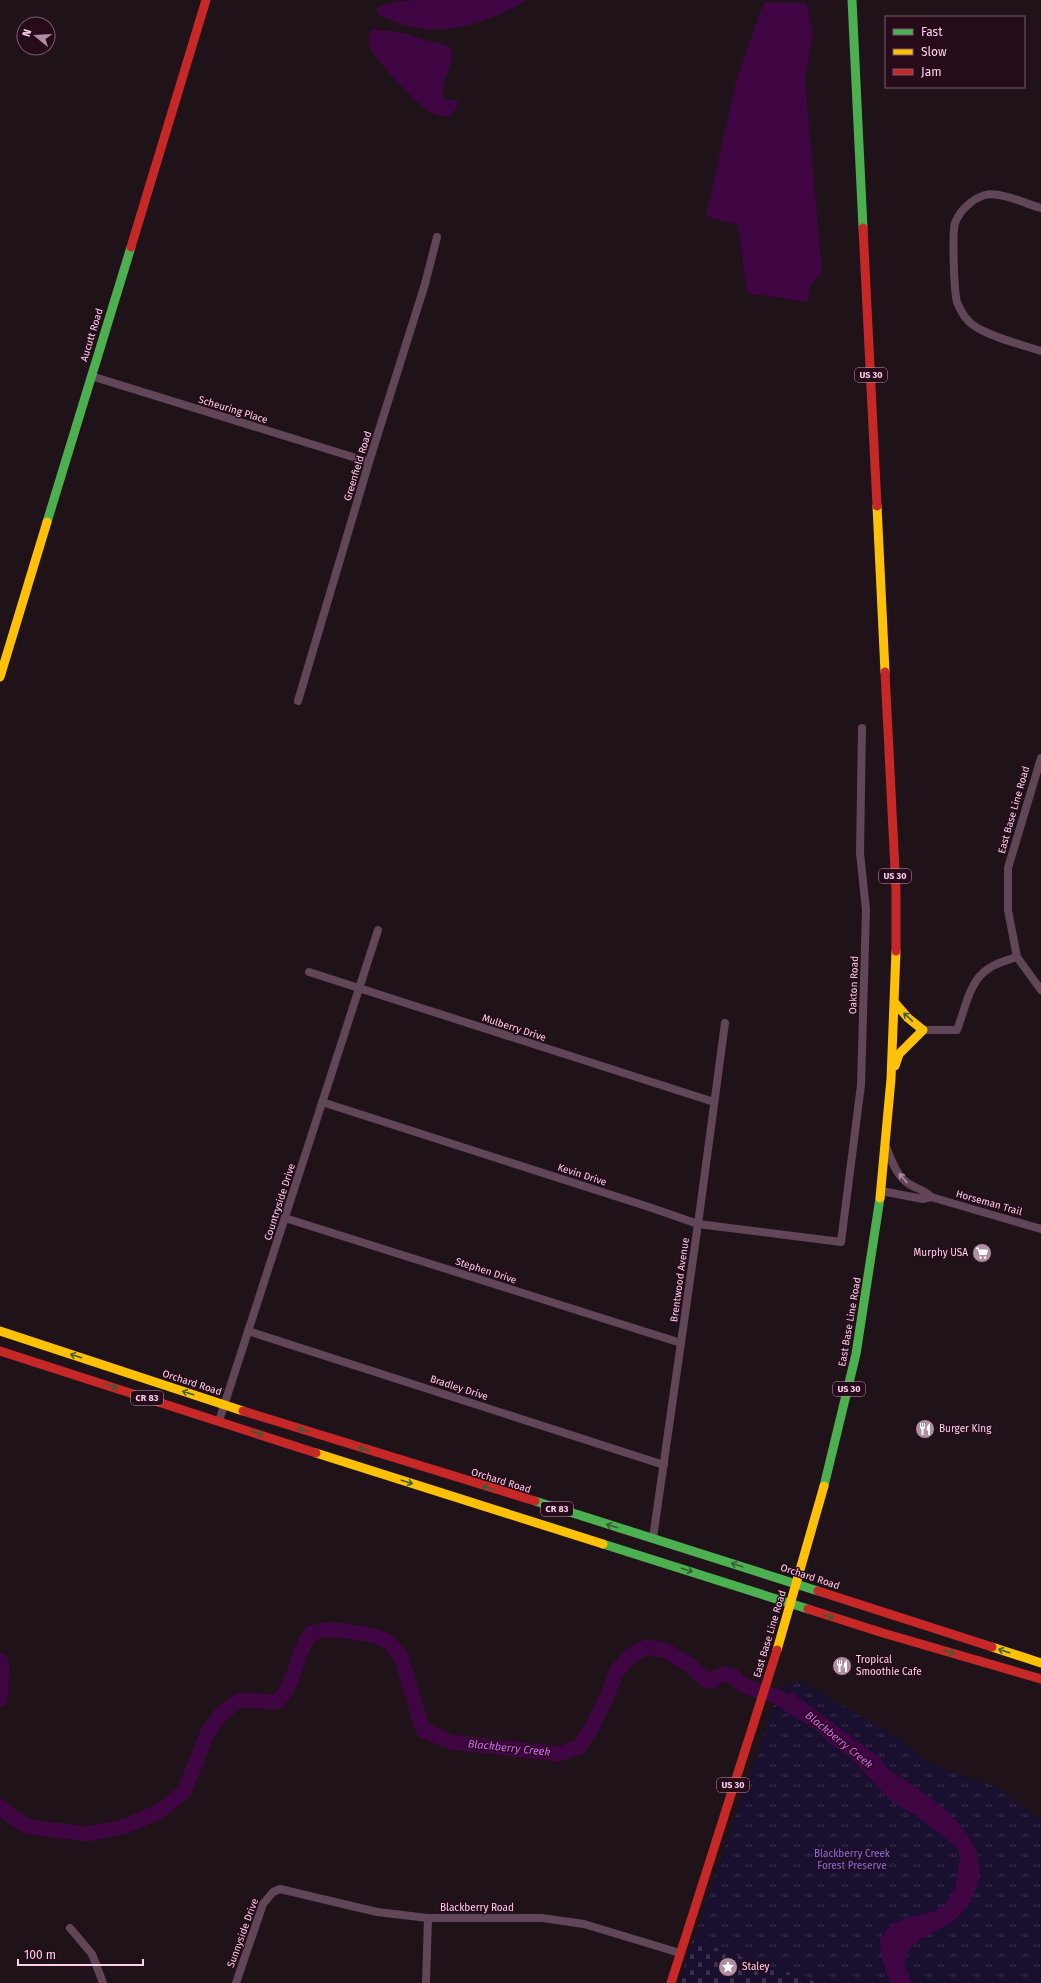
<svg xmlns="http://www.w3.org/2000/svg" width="1041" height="1983" font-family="'Fira Sans',sans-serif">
<defs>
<pattern id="cemetery-stones" width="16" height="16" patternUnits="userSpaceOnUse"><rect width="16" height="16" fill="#190f2e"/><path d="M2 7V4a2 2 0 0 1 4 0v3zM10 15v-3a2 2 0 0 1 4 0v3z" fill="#3c314c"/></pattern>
<pattern id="park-tufts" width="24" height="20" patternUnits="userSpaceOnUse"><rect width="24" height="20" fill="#190f2e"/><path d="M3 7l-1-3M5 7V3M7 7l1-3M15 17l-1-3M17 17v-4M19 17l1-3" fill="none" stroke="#3c314c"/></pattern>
</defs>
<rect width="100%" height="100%" fill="#201219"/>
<polygon fill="url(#cemetery-stones)" points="693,1940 819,1983 684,1983 680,1981"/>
<polygon fill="url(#park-tufts)" points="798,1680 892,1734 932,1764 999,1788 1031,1814 1041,1817 1041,1983 819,1983 693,1940 780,1687"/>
<g fill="#400543">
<path d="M422 0H527C493 21 451 35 411 27 400 24 389 19 379 15L376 9C388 0 407 1 422 0Z"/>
<polygon points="764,2 806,3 813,33 805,79 822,273 811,284 808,302 747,293 738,225 706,216 736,81"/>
<path d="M372 29 403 33 450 47C457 68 440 77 443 96L448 100H456L458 103 452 116C447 116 439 116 434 114 421 109 375 60 370 47 367 40 369 35 372 29Z"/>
<path d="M790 1691 880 1758C889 1774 903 1777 917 1788 944 1807 986 1840 979 1878 976 1896 967 1909 953 1921 938 1932 902 1941 905 1966 906 1971 910 1978 912 1983H890L881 1956 880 1938 892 1924 906 1918 932 1912 945 1905 955 1888 960 1857 957 1847 915 1815 892 1802 850 1757 834 1747 816 1730 783 1710Z"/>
</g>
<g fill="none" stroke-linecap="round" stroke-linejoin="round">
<g stroke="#400543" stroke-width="15">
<polyline points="0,1660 2,1667 0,1699"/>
<path d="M0 1806 12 1817 29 1827 88 1834 123 1827 158 1812 184 1792 207 1734 221 1714 239 1700 277 1702C293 1684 293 1673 301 1652 303 1645 308 1639 311 1633L331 1629 372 1635 389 1642 401 1657 423 1730 451 1742 559 1754 579 1747 591 1729 607 1697 616 1672 630 1656 647 1647 667 1651 692 1667 705 1680 712 1681 716 1677 725 1674 733 1676 738 1681 750 1688 775 1696 803 1711"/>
</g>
<g stroke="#614658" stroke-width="8">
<path d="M1041 208C1026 204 1000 191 985 195 972 199 960 210 955 223 952 234 954 292 957 302 960 310 966 320 973 325 988 336 1022 345 1041 351"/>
<polyline points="91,376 369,462"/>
<polyline points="298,701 369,462 425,284 437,237"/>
<polyline points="1041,758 1008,868 1008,910 1017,957 1041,990"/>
<polyline points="309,972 714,1102"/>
<path d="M923 1030H957C965 1010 969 981 988 969 996 963 1007 960 1017 957"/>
<polyline points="322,1102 649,1207 698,1224 841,1242 861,1085 866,910 860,853 862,728"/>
<path d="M887 1149C892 1161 897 1177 909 1184 917 1189 925 1190 931 1197L1041 1229"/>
<polyline points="881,1191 923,1199 931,1197"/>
<polyline points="285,1218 681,1343"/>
<polyline points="248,1331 664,1465"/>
<polyline points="219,1421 378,930"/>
<polyline points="653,1538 698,1224 725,1023"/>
<polyline points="70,1928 92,1954 103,1983"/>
<polyline points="236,1983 263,1904 273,1892 280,1889 377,1912 428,1918 542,1918 584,1924 680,1953"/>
<polyline points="426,1983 428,1918"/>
</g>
<g stroke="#4caf50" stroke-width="9">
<polyline points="852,0 863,228"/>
<polyline points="47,522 131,247"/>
<polyline points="824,1486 856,1354 880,1198"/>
<polyline points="535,1501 818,1591"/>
<polyline points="603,1544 808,1609"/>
</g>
<g stroke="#ffc107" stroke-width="9">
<polyline points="877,506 885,672"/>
<polyline points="0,677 47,522"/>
<polyline points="895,1003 908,1018 923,1030 899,1054 895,1066"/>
<polyline points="880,1198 891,1079 896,951"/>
<polyline points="0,1331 243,1411"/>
<polyline points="316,1453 603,1544"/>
<polyline points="992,1647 1041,1663"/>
<polyline points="777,1650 824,1486"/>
</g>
<g stroke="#c62828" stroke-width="9">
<polyline points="863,228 877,506"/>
<polyline points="131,247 206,0"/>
<polyline points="885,672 896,890 896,951"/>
<polyline points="0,1351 316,1453"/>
<polyline points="243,1411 535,1501"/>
<polyline points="818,1591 992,1647"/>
<polyline points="808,1609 883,1633 1041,1679"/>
<polyline points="671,1983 777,1650"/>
</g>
</g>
<defs><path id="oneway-shaft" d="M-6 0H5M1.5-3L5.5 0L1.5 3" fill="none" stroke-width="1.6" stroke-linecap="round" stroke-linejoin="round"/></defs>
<g stroke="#395e35">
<use href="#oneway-shaft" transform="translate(908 1017) rotate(-137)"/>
<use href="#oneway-shaft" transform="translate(76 1356) rotate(-162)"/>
<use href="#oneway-shaft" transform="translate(112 1386) rotate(18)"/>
<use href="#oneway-shaft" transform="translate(188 1393) rotate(-162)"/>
<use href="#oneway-shaft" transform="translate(303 1430) rotate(-162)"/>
<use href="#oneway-shaft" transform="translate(257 1433) rotate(18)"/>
<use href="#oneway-shaft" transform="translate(364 1449) rotate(-163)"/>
<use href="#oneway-shaft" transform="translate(407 1482) rotate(18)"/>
<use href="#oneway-shaft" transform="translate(488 1488) rotate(-163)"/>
<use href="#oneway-shaft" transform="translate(612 1526) rotate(-163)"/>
<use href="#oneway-shaft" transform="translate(737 1565) rotate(-162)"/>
<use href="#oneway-shaft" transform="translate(687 1570) rotate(18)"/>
<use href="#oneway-shaft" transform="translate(828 1616) rotate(17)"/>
<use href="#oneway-shaft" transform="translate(1004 1651) rotate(-162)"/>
<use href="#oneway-shaft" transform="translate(949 1652) rotate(16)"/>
</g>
<use stroke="#b08ca2" href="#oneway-shaft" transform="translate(903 1178) rotate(-130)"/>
<defs>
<g id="supermarket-disc" transform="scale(1)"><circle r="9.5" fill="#b18ea2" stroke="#260c1a"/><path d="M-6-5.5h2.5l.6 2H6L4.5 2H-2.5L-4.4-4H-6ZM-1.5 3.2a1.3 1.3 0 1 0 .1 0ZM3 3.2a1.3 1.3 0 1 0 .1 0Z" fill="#fff"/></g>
<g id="restaurant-disc" transform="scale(1)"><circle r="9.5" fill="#b18ea2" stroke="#260c1a"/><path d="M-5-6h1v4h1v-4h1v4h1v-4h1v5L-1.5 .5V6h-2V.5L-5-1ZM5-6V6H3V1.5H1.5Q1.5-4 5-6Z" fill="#fff"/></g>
<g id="sight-disc" transform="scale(1)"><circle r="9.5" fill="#b18ea2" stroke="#260c1a"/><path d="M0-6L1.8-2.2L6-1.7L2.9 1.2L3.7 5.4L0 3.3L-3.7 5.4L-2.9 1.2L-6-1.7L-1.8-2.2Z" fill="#fff"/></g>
</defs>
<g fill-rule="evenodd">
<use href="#supermarket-disc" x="982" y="1253"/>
<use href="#restaurant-disc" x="925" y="1429"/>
<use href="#restaurant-disc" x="842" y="1666"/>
<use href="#sight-disc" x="728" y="1967"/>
</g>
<g text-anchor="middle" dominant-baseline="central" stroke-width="3" stroke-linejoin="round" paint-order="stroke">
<g fill="#260c1a" stroke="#be96ad" stroke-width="1">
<rect x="855" y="368" width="32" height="14" rx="3"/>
<rect x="879" y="869" width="32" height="14" rx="3"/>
<rect x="833" y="1382" width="32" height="14" rx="3"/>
<rect x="131" y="1391" width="32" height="14" rx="3"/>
<rect x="541" y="1502" width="32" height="14" rx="3"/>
<rect x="717" y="1778" width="32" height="14" rx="3"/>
</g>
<g font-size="9" font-weight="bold" fill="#ffd1ec">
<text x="871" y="375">US 30</text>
<text x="895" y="876">US 30</text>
<text x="849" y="1389">US 30</text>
<text x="147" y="1398">CR 83</text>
<text x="557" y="1509">CR 83</text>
<text x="733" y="1785">US 30</text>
</g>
<g font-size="10" fill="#ffd1ec" stroke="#260c1a">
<text transform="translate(92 335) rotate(-73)">Aucutt Road</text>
<text transform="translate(233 410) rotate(17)">Scheuring Place</text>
<text transform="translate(358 466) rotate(-73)">Greenfield Road</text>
<text transform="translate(1014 810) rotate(-74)">East Base Line Road</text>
<text transform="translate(854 985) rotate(-88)">Oakton Road</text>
<text transform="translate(514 1028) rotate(18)">Mulberry Drive</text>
<text transform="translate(582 1175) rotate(18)">Kevin Drive</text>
<text transform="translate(280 1202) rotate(-72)">Countryside Drive</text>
<text transform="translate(989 1203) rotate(16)">Horseman Trail</text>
<text transform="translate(486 1271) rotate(18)">Stephen Drive</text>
<text transform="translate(680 1280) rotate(-82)">Brentwood Avenue</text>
<text transform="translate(850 1322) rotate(-80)">East Base Line Road</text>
<text transform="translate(192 1383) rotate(18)">Orchard Road</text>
<text transform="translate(459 1388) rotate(18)">Bradley Drive</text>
<text transform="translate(501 1481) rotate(17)">Orchard Road</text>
<text transform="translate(810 1577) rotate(18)">Orchard Road</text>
<text transform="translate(770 1634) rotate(-73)">East Base Line Road</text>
<text x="477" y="1908">Blackberry Road</text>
<text transform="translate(243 1933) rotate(-70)">Sunnyside Drive</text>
</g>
<g font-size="10" fill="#ffd1ec" stroke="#260c1a" text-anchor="start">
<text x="968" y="1253" text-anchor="end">Murphy USA</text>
<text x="939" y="1429">Burger King</text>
<text x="856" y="1660">Tropical<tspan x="856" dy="12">Smoothie Cafe</tspan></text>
<text x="742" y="1967">Staley</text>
</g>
<g font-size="10" fill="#7a73f0" stroke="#260c1a">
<text x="852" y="1854">Blackberry Creek<tspan x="852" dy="12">Forest Preserve</tspan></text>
</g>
<g font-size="11" font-style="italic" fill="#da5fff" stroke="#260c1a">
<text transform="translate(839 1740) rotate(39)">Blackberry Creek</text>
<text transform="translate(509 1748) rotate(6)">Blackberry Creek</text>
</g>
</g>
<rect x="885" y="16" width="140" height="72" fill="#260c1a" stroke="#7d5b6e"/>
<rect x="893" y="29" width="20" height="6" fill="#4caf50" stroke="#7d5b6e"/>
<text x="921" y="36" font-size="12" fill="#ffd1ec">Fast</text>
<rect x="893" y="49" width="20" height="6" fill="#ffc107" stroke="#7d5b6e"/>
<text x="921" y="56" font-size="12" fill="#ffd1ec">Slow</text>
<rect x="893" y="69" width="20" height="6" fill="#c62828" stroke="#7d5b6e"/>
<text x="921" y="76" font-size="12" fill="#ffd1ec">Jam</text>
<g transform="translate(36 36) rotate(288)"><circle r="19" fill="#260c1a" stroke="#7d5b6e"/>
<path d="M0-3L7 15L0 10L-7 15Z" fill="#b18ea2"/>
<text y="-6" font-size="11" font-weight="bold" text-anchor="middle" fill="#ffd1ec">N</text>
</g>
<path d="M18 1959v6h125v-6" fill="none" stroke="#ffd1ec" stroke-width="2"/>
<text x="24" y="1959" font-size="12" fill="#ffd1ec" stroke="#260c1a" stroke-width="3" paint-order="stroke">100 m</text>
</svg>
